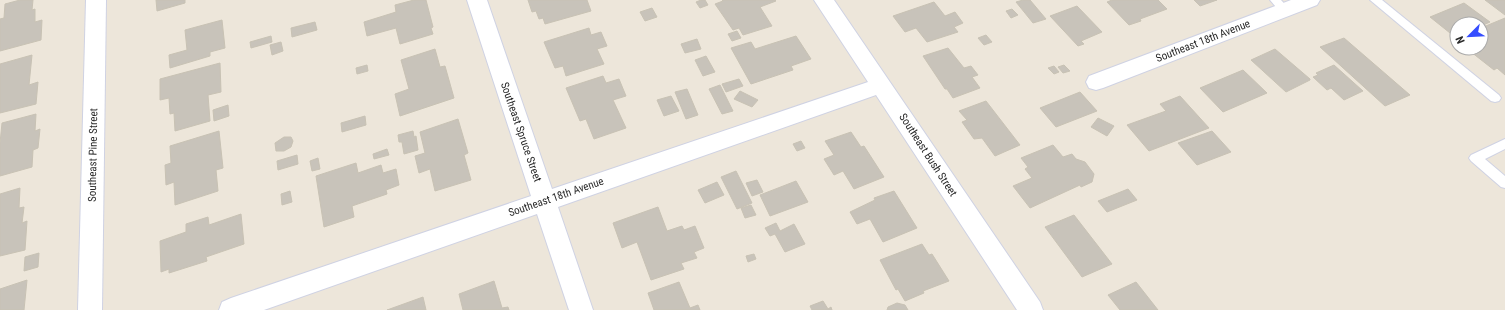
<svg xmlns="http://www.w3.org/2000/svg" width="1505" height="310" font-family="'Roboto Condensed',sans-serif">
<rect width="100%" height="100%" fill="#ede6da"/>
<g fill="#c8c3ba" stroke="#c8c2b4">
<polygon points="20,0 33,0 32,10 35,9 35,22 42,20 41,40 0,51 0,19 4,18 5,4"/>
<polygon points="156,0 185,0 185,3 157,11"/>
<polygon points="414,0 426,0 433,27 431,28 433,34 400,44 396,28 367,36 364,22 396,12 395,5"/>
<polygon points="528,0 587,0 591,11 545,24 543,18 539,19 536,11 532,12"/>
<polygon points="701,0 705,0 708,5 700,8 696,2"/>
<polygon points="722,0 775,0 776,1 760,7 772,26 743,35 739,28 733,30 715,4 723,1"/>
<polygon points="1023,0 1030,0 1046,19 1033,23 1016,2"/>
<polygon points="1112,0 1158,0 1167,9 1140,19 1141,21 1129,25 1107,2"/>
<polygon points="1194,0 1217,0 1200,6"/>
<polygon points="1485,0 1505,0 1505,15"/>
<polygon points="934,2 945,16 955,12 963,23 954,27 958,32 927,42 916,28 905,32 893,16"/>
<polygon points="1464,3 1490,22 1481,26 1481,24 1457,24 1457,36 1455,37 1430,17"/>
<polygon points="1077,6 1102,32 1081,41 1084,44 1078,46 1050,16"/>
<polygon points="652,8 657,17 645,21 640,12"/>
<polygon points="1012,9 1018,15 1011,18 1006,11"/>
<polygon points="1505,18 1505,75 1497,68 1494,70 1466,48 1481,48 1481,28"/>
<polygon points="222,20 225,48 210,52 210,56 170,68 169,55 187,50 185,30"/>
<polygon points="315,22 317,30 292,37 291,28"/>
<polygon points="589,28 591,35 601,32 607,46 597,49 604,64 566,76 563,66 555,68 544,42"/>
<polygon points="737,31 741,38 732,41 728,34"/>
<polygon points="986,35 992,42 984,45 978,38"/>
<polygon points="271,36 272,42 251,48 250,42"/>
<polygon points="796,36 811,59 791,66 793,70 751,84 731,48 751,42 755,49"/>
<polygon points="1344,38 1410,95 1385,106 1320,47"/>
<polygon points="697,39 701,49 685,53 681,44"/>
<polygon points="281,42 283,51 272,55 270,45"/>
<polygon points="948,48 964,68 971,66 978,75 972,77 980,88 953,98 947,89 945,89 923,56"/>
<polygon points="435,49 440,67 445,66 454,98 400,116 395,94 409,89 401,60"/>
<polygon points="1275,49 1310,79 1310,80 1286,92 1251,60"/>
<polygon points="32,55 29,85 38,82 36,104 0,113 0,64"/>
<polygon points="706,56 715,72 703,76 695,60"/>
<polygon points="220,63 221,92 208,95 210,121 175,131 174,113 170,114 169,98 160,100 160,79"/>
<polygon points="367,65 368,71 357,74 356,68"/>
<polygon points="1064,65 1070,71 1063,73 1058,67"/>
<polygon points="1334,65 1363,91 1344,100 1331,88 1327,90 1313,77 1318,75 1316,73"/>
<polygon points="1054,66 1059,72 1054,74 1048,68"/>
<polygon points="1243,70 1267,93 1223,112 1200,88"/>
<polygon points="603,76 606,83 619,79 626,96 613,100 626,128 594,139 586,119 580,121 566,88"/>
<polygon points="739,79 743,86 726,92 722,84"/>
<polygon points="720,85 733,111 722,114 709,89"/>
<polygon points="687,89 698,115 686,119 675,92"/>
<polygon points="740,91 758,100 752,107 734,99"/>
<polygon points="1080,92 1097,111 1056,127 1040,108"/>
<polygon points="671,96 679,111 664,116 657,100"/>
<polygon points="1180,96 1209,128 1149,151 1127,125 1166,111 1160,104"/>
<polygon points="986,101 1020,145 995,156 982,138 974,139 962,122 967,120 959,111"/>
<polygon points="228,105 229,116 214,121 213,110"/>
<polygon points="36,114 35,131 40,129 38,148 33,150 32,167 0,176 0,143 2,123"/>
<polygon points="365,116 366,125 342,132 341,123"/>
<polygon points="1098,118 1114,126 1107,136 1091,127"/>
<polygon points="458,119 468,153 464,155 471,180 435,191 430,169 419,173 415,156 425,153 420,132"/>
<polygon points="219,131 223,168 216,170 218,191 175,205 174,182 166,185 165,165 171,163 170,146"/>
<polygon points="413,131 414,137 416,136 418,150 404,154 402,142 399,142 398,135"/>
<polygon points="1212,131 1231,152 1197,165 1178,143"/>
<polygon points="851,132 861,147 864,146 884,177 854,189 843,171 834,175 824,159 834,155 825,141"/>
<polygon points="284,137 291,137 293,141 291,147 284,151 276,151 275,143"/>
<polygon points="801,141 805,148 797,151 793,144"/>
<polygon points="1053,145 1063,157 1072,154 1076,159 1085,162 1094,174 1092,182 1081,187 1080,185 1030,208 1013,186 1032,178 1025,169 1028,167 1021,158"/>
<polygon points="387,149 389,155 374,159 373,154"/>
<polygon points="297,155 298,164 278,170 277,161"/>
<polygon points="318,158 320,169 312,171 310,161"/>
<polygon points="356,163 358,173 381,165 383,173 396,169 399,185 386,190 387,194 352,206 354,217 324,227 316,176"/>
<polygon points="736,171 752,203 737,209 721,177"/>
<polygon points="757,180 763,192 752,196 746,183"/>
<polygon points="796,181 808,202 770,216 760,195"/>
<polygon points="717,182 724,195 705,203 698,190"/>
<polygon points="20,188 19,208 24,207 22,223 27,221 25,250 0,256 0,194"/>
<polygon points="1128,189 1137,200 1107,212 1098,201"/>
<polygon points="290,191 292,202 282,205 281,194"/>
<polygon points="894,191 917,228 883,242 870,219 857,224 850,212 875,200 874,198"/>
<polygon points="751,205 756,215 745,218 741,208"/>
<polygon points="658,207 667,231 682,226 684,230 695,226 704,248 694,252 697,258 681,263 684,269 651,280 637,242 622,248 613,223"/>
<polygon points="241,214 244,244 206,257 207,261 169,273 169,269 161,272 160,241 186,232 186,224 208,217 209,225"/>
<polygon points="1074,215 1112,264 1082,277 1045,227"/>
<polygon points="776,223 780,231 794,224 805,244 785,252 775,234 770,236 765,228"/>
<polygon points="922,244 929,255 932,254 949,281 923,291 924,293 905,301 898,289 896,290 880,260"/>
<polygon points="39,253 38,267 24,271 25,257"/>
<polygon points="754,254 756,259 748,262 746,256"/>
<polygon points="27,280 24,310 0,310 0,289"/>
<polygon points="494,281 502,308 508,307 509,310 463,310 459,294"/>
<polygon points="679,282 690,308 698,305 700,310 654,310 648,293"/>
<polygon points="1136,282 1158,310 1120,310 1108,295"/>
<polygon points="423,297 426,310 387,310"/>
<polygon points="823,301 828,309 831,307 832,310 812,310 810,306"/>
<polygon points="897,303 905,305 908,310 887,310 888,307"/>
</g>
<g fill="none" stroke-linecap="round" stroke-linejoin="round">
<g stroke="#cfd2e3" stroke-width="2">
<g id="lane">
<polygon points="1270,0 1281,0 1290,10 1289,13 1281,13"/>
<polygon points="1370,0 1382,0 1499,95 1501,98 1499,101 1495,102 1491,101"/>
<polygon points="1505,139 1505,149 1485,159 1505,176 1505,188 1501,187 1471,161 1469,158 1471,155"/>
</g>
</g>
<g stroke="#cfd2e3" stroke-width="2">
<g id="street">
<polygon points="86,0 106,0 102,310 78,310"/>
<polygon points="467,0 487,0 552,189 868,82 814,0 834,0 1040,302 1043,310 1017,310 876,95 558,207 593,310 569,310 537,214 264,310 219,310 222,302 231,298 531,196"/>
<polygon points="1291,0 1320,0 1317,5 1103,88 1096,90 1089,88 1086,82 1089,76"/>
</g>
</g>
<use href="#lane" fill="#fff" fill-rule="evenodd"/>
<use href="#street" fill="#fff" fill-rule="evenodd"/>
</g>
<g text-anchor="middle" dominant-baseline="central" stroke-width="3.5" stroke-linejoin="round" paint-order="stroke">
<g font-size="11" fill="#292929" stroke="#fff">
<text transform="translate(1203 41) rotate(-21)">Southeast 18th Avenue</text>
<text transform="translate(521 132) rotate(71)">Southeast Spruce Street</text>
<text transform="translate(93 155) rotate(-89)">Southeast Pine Street</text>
<text transform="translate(928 155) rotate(57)">Southeast Bush Street</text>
<text transform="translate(556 197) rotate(-19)">Southeast 18th Avenue</text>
</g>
</g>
<g transform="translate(1469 36) rotate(246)"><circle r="19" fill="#ffffff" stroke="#a9a9a9"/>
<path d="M0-3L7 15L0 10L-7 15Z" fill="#354dff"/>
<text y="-6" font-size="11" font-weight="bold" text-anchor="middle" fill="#292929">N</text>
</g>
</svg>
